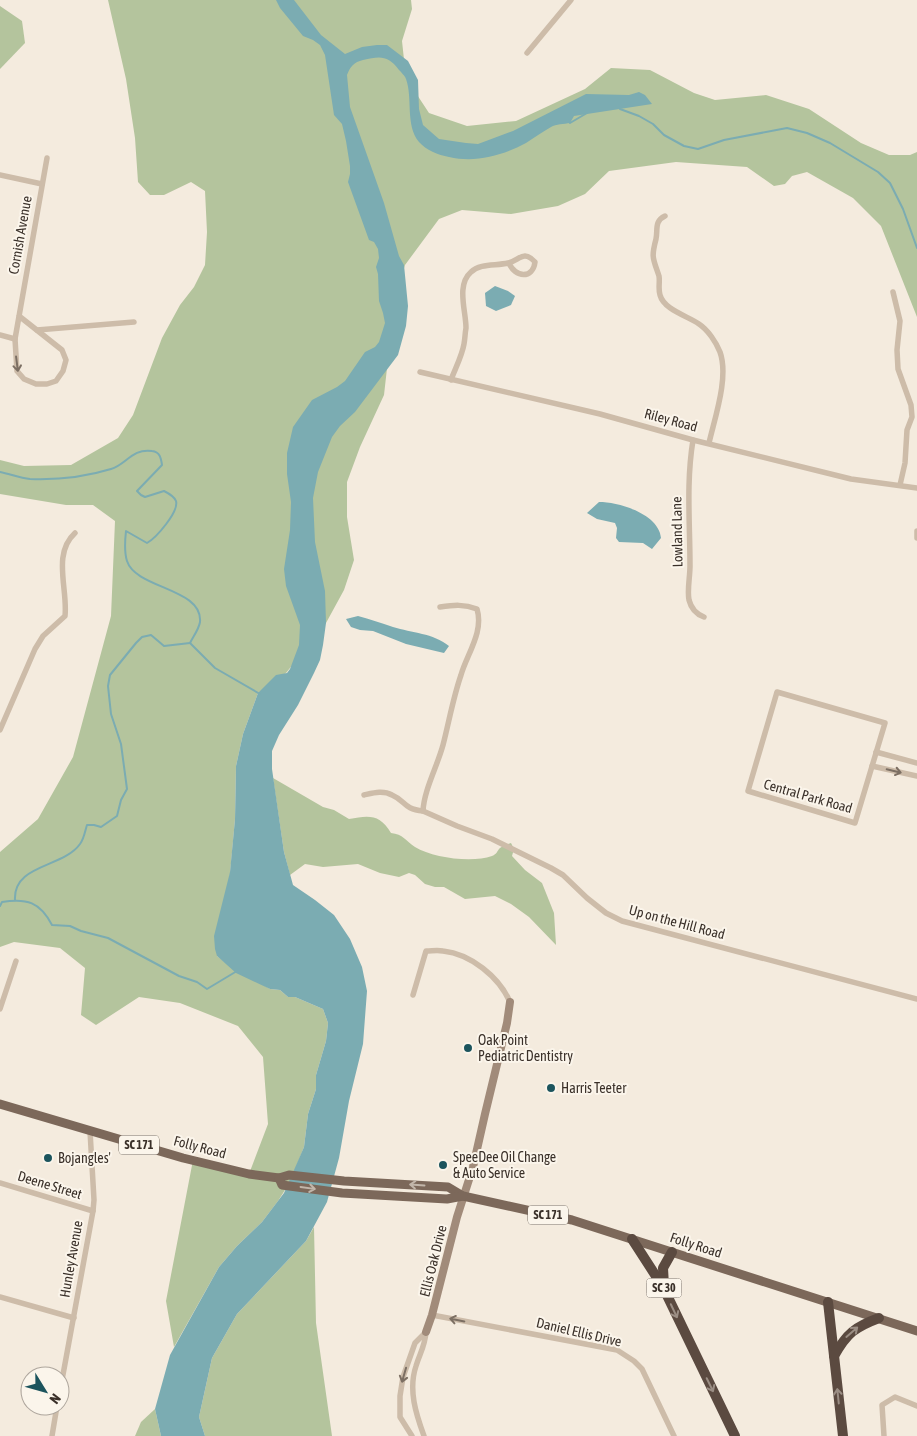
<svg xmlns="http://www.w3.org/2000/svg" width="917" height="1436" font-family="'Asap Condensed',sans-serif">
<rect width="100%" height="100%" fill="#f4ebde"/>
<g fill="#b4c49d">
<polygon points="108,0 411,0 412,9 402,41 406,78 429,113 467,126 516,121 585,89 611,68 650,70 694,93 715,100 766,95 809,109 861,143 889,155 910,155 917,152 917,317 881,226 853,198 807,172 792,176 785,184 774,186 747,167 676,162 609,171 585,194 558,206 511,214 462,210 439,219 405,265 395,297 384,395 360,447 347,482 347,517 354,560 344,590 326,623 286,673 258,693 243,734 236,766 235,819 230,874 217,956 227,964 270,989 280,990 288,997 295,997 323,1009 328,1023 326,1041 316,1075 316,1089 308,1114 304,1147 290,1182 278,1201 262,1222 237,1246 219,1267 174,1347 166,1301 193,1160 249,1174 268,1124 263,1057 238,1026 180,1003 139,997 96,1025 81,1015 85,968 60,948 14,942 0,947 0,852 38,819 73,757 111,616 115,521 93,505 66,505 0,494 0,460 24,466 71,465 118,438 133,415 162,338 180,305 194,287 205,265 207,232 205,191 191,182 164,195 150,195 138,182 135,138 126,79"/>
<polygon points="0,6 22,21 25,43 0,69"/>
<path d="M273 778 323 807 334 810 349 819C369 815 380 814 391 833 403 834 406 841 415 847 433 858 472 863 492 856 497 854 497 851 500 848 503 846 508 844 511 843L514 849 512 856 525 870 542 883 554 913 556 945 529 917 511 904 495 896 465 899 444 887H435L425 884 415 875 409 873 399 877 380 873 358 864 323 867 305 864 290 875 284 852Z"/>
<polygon points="314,1227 316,1323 332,1436 205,1436 199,1417 212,1358 237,1314 306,1241"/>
<polygon points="155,1409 161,1436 135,1436 141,1422"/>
</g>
<g fill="#7bacb2">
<path d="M276 0H294L321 35 345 54 362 47 377 45H387L408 61 418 80 419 109 423 125 439 139 466 143 478 144 513 131 586 94 629 95 639 92 645 95 652 104 574 116 570 123C564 124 556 124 551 127 542 132 534 138 526 143 502 156 475 163 449 157 438 155 426 150 419 142 405 125 413 98 406 79 405 76 401 72 399 70 388 55 380 56 363 60 354 62 350 67 347 75L350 107 384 203 399 256 404 265 408 306 406 326 398 355 355 412 340 426 332 437 318 472 313 498 315 542 325 591 326 623 323 645 320 660 314 673 298 705 279 735 272 751V769L284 852 293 885 315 900 334 915 350 939 362 967 367 991 363 1044 349 1101 339 1158 327 1202 306 1241 237 1314 212 1358 199 1417 205 1436H161L155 1409 170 1355 219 1267 237 1246 262 1222 284 1193 304 1147 308 1114 316 1089V1075L326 1041 328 1023 323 1009 295 997H288L280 990 270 989 236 973 217 956 215 949 214 936 230 872 235 819 236 766 243 734 258 693 276 675 287 673 290 669 299 645 300 625 286 586 284 569 290 530 291 502 287 474V453L293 427 312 400 337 387 345 381 365 352 375 347 379 342 385 323 383 313 379 301 378 274 376 267 379 258 378 249 374 242 369 240 348 182 350 174V166L346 141 342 124 334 115 325 55 320 45 313 40 303 36 280 8Z"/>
<polygon points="495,286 508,291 515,296 511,305 496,311 486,306 485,293"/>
<path d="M599 502C619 502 659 514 661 538L652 549 643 543 619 542 616 538 617 528 615 523 597 519 587 513Z"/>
<path d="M358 616C370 619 381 623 393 627 412 633 433 633 449 646L444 653 406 644 373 631 360 630 351 627 346 619Z"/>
</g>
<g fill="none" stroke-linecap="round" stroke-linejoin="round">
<g stroke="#7bacb2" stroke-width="2">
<polyline points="620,109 639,116 653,124 664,135 684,146 698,149 724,140 787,128 807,133 830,143 878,172 890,183 903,209 917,248"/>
<polyline points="570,123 587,113"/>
<path d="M0 472C10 474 20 478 30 479 57 480 85 477 111 469 126 465 132 448 152 451 160 452 161 458 162 465L137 491 141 495 145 497 164 491C168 493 174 496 176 501 179 512 156 538 147 543L126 531C125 540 124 552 127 561 136 589 203 588 200 622 199 629 193 637 190 643"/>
<polyline points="190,643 215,668 260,694"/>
<path d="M15 900C13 864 63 868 80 844 84 839 85 831 87 825H94L101 827 117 816 121 800 127 789 121 744 111 714 108 686 110 675 136 643 142 637 151 635 164 646 190 643"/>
<path d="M0 906 2 902C27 898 40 902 52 925L70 926 81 931 108 938 179 976 197 982 207 989 237 971"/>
</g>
<g stroke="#cdbca9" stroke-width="5.5">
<polyline points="527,53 571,0"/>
<polyline points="0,175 42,184"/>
<path d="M665 216C654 221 658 230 656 239 651 258 653 258 659 276 660 282 658 289 660 295 664 310 688 316 699 324 708 330 716 342 720 352 729 377 715 417 709 443"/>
<polyline points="893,292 900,321 897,350 898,369 911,405 912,417 907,430 905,463 900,485"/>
<polyline points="19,316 62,350 66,360 63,371 56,381 47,384 36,384 24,379 17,371 15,339 47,158"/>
<polyline points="37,330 134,322"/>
<polyline points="0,335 15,339"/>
<polyline points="420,372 600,414 693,440 851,479 917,488"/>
<path d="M451 380C455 369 462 356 464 344 465 339 465 333 466 328 466 311 456 285 471 272 480 263 496 266 508 263 519 261 523 249 535 262 533 279 515 278 509 263"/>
<path d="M693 440C686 483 690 523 690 566 690 577 687 590 689 600 691 608 696 614 704 617"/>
<polyline points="917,531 917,538"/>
<polygon points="777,692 885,723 855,823 748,791"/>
<path d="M0 730 35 649 43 636 65 616C68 589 52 554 75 533"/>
<polyline points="876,752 917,763"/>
<polyline points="872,766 917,776"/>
<path d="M364 795C373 793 383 790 392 795 406 801 403 809 423 811L457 826 492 839 551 868 563 875 587 898 606 913 622 921 917 999"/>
<path d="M423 811C424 790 437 767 443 745 449 722 453 698 461 675 467 654 484 632 477 609 464 604 454 605 440 607"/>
<path d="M413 995 426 951C432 951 437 950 443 951 471 954 499 977 510 1002"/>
<polyline points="0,1009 16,961"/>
<polyline points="0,1183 93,1211"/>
<polyline points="0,1297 74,1318"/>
<polyline points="432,1315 617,1350 634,1361 642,1369 674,1436"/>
<polyline points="60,1391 93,1211 94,1200 90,1131"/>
<polyline points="52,1436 57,1406"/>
<polyline points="412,1436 400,1417 400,1396 403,1377 415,1343 426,1332"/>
<path d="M424 1436C416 1414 408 1390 416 1366 420 1353 425 1346 426 1332"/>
<polyline points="884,1436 882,1405 895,1397 917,1406"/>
</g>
<polyline stroke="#a18b7a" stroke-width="8" points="426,1332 432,1315 457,1217 473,1167 485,1114 507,1023 510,1002"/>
<g stroke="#7c685a" stroke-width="9">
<polyline points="0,1104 183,1158 249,1174 279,1178 289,1175 344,1181 448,1187 463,1196 572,1220 917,1331"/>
<polyline points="279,1178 282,1185 342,1193 447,1199 463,1196"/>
</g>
<g stroke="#5b4a40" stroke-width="10">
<polyline points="632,1239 663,1287 735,1436"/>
<polyline points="664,1286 663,1268 672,1252"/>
<polyline points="828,1302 843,1436"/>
<path d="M834 1356C847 1333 855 1327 879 1318"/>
</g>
</g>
<defs><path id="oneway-shaft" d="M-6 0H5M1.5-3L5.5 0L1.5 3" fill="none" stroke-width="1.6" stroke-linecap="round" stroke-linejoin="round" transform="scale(1.25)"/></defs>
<g stroke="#7c6f63">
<use href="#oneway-shaft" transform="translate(17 364) rotate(83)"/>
<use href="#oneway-shaft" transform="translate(894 771) rotate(13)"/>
<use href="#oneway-shaft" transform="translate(457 1320) rotate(-169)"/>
<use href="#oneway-shaft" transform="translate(404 1375) rotate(106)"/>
</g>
<g stroke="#c2b6aa">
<use href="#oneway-shaft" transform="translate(417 1185) rotate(-176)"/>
<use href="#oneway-shaft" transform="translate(308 1188) rotate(8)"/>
</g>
<g stroke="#9b8e84">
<use href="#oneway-shaft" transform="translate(674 1311) rotate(65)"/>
<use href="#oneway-shaft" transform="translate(852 1332) rotate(-41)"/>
<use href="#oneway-shaft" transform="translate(710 1385) rotate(64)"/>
<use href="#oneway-shaft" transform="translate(838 1396) rotate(-96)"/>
</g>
<g fill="#1c545d" stroke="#fbf5eb" stroke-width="2">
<circle cx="468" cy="1048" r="5"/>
<circle cx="551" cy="1088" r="5"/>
<circle cx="48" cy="1158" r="5"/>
<circle cx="443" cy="1165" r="5"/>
</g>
<g text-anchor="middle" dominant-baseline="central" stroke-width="4" stroke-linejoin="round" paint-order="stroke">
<g fill="#fbf5eb" stroke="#746b63" stroke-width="1">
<rect x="119" y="1135.5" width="40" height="19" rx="4"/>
<rect x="528" y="1205.5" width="40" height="19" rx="4"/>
<rect x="646.5" y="1278.5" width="35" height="19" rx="4"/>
</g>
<g font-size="12" font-weight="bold" fill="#3a3029">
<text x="139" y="1145">SC 171</text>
<text x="548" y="1215">SC 171</text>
<text x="664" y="1288">SC 30</text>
</g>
<g font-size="14" fill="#3a3029" stroke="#fbf5eb">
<text transform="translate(20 235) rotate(-80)">Cornish Avenue</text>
<text transform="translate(671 420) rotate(15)">Riley Road</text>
<text transform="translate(677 532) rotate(-91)">Lowland Lane</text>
<text transform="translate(808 796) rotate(16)">Central Park Road</text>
<text transform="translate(677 922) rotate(15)">Up on the Hill Road</text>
<text transform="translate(200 1147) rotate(15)">Folly Road</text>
<text transform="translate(50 1185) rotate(17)">Deene Street</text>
<text transform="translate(696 1245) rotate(18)">Folly Road</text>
<text transform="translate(71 1259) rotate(-80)">Hunley Avenue</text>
<text transform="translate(433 1261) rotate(-76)">Ellis Oak Drive</text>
<text transform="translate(579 1332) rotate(13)">Daniel Ellis Drive</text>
</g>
<g font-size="14" fill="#3a3029" stroke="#fbf5eb" text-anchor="start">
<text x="478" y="1040">Oak Point<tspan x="478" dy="16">Pediatric Dentistry</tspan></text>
<text x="561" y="1088">Harris Teeter</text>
<text x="453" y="1157">SpeeDee Oil Change<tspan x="453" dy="16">&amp; Auto Service</tspan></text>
<text x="58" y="1158">Bojangles'</text>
</g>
</g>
<g transform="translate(45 1391) rotate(127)"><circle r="24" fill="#fbf5eb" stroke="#aea69d"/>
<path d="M0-4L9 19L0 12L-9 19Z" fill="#1c545d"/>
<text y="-8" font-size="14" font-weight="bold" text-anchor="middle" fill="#3a3029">N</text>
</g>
</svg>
